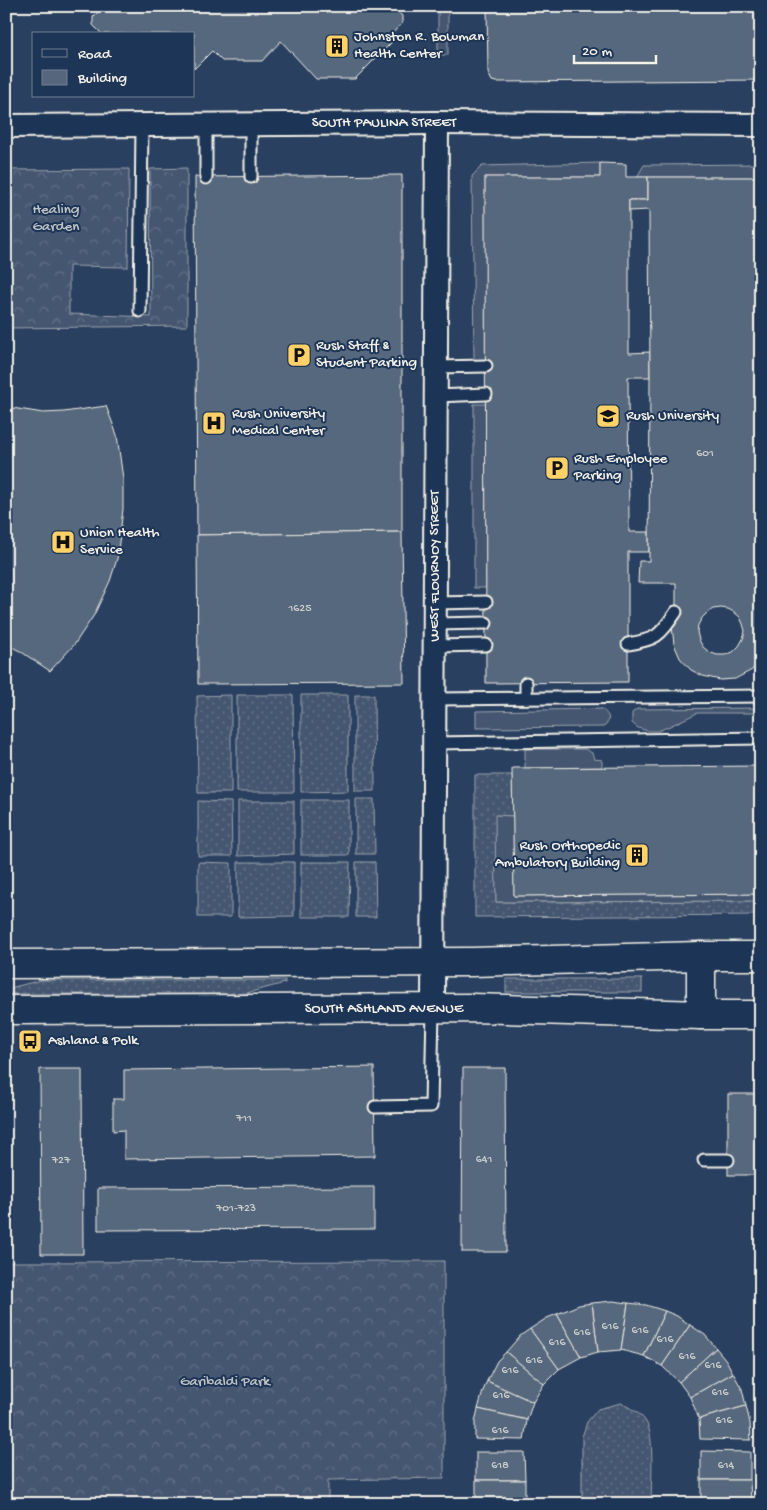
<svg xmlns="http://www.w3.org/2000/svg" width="767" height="1510" font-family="'Gochi Hand',sans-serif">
<defs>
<pattern id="grass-dots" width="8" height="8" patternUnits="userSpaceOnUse" patternTransform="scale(1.25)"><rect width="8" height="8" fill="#445771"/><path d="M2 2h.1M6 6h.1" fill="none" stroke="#607085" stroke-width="1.8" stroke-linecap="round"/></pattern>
<pattern id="forest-crowns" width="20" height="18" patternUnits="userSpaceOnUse" patternTransform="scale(1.25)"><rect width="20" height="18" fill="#445771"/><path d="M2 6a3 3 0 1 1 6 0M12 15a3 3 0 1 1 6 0" fill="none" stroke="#607085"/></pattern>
</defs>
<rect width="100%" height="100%" fill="#2a4060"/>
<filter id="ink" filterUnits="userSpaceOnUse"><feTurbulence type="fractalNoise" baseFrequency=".02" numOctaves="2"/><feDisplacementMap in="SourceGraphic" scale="10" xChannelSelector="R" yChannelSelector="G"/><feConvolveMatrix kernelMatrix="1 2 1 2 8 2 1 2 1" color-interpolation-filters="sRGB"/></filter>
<g filter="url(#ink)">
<g fill="url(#grass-dots)" stroke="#9ca4ac">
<polygon points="231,695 231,793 198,793 197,696"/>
<polygon points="237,695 293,695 294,792 237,792"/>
<polygon points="301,695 348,695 348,791 301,792"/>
<polygon points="355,695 374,695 375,791 355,791"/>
<polygon points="475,775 512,775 513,816 496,815 496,902 761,901 761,915 475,917"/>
<polygon points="356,799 374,799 375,854 356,854"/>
<rect x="301" y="800" width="48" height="55"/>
<polygon points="198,801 231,802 232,856 198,856"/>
<polygon points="238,801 294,801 294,854 238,856"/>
<polygon points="198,862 231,863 231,917 198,917"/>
<polygon points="238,862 294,862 294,916 238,917"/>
<polygon points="301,862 350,862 349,917 301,917"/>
<polygon points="356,862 375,862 376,917 356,917"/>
<rect x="506" y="979" width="136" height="13"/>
<polygon points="41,980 285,980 285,983 243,994 6,994 6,989"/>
<path d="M621 1403C630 1408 641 1413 646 1422 655 1434 651 1487 651 1504H582V1437L587 1422 598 1409Z"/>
</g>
<g fill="url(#forest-crowns)" stroke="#9ca4ac">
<polygon points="187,168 187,326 6,328 6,170 129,169 128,267 69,266 69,314 151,317 150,169"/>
<polygon points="444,1261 444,1478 328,1480 328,1504 6,1504 6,1262"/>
</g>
<g fill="#445771" stroke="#9ca4ac">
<rect x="438" y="6" width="10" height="49"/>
<polygon points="600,163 600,177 485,177 486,361 474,361 472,176 482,166"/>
<polygon points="761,164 761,177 637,177 644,165"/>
<rect x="474" y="404" width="12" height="184"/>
<polygon points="761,708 761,713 697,713 670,726 658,731 648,731 638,728 632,723 632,713 637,709"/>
<path d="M602 709C610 716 611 720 603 727L476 728V711Z"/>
<polygon points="525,749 585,749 592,753 594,759 602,760 602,767 525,768"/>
<polygon points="495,815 513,816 514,896 761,894 761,901 496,902"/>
</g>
<g fill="#56677d" stroke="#f4f1e8" fill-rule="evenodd">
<polygon points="104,6 393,6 402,16 402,23 391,35 395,39 355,79 316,79 281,41 262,61 222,61 212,51 194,69 194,34 102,34 93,25 93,17"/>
<polygon points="487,6 761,6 761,80 496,82 492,81 488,73"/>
<polygon points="600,163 626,164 626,177 648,177 648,200 629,200 629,353 650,352 650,377 628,377 629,532 649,532 649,552 628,552 628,682 486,683 485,177 600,177"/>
<polygon points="402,175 402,532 197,535 195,177"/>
<path d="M648 177H761V659L752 670 735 679 720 680 703 676 691 670 680 658 674 644 672 627 676 612V583H638L639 561H649L650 377 649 210 629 211V200H648ZM721 608 728 609 734 612 740 617 743 624 745 631 743 639 739 646 733 652 725 655H717L709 652 703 647 699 640 697 632 698 625 702 618 707 613 713 609Z"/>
<polygon points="106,406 117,435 123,479 123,509 117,559 110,581 94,615 74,645 50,671 20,651 6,644 6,407 43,413 64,412"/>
<polygon points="402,532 404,683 198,684 197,535"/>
<polygon points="761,766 761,894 514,896 512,768"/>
<polygon points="374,1067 375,1156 124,1159 124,1130 113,1131 113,1099 124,1099 124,1070"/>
<polygon points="463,1068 505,1068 506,1252 462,1252"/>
<polygon points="40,1069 82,1069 83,1254 41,1254"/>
<rect x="728" y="1094" width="33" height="81"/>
<polygon points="374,1187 374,1229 98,1230 98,1188"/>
<polygon points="613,1301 628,1303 621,1350 598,1352 592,1303"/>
<polygon points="592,1303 598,1352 581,1357 557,1314 579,1305"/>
<polygon points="628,1303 646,1305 665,1311 644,1356 621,1350"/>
<polygon points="665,1311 677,1316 690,1325 662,1366 644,1356"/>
<polygon points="557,1314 581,1357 559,1369 530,1329 547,1318"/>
<polygon points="690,1325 705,1335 716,1348 679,1382 662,1366"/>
<polygon points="530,1329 559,1369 544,1384 506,1352 520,1336"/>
<polygon points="716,1348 726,1360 733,1373 690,1397 679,1382"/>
<polygon points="506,1352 544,1384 533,1402 487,1381 497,1361"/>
<polygon points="733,1373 742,1389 746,1406 699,1419 690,1397"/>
<polygon points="487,1381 533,1402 527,1420 478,1409 483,1391"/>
<polygon points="746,1406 750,1423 751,1440 700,1439 699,1419"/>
<polygon points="478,1409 527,1420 524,1440 475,1439 475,1422"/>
<polygon points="701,1451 750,1452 750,1480 701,1480"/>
<polygon points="476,1452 524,1452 525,1480 476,1480"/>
<rect x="476" y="1480" width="49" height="24"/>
<polygon points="701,1480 750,1480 751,1504 701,1504"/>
</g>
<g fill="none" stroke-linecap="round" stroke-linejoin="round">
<g stroke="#f4f1e8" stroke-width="15">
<g id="service">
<polyline points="206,124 206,178"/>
<polyline points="251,177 251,124"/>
<polyline points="140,311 142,125"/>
<polyline points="436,367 486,366"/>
<polyline points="436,396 486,394"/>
<polyline points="435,603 486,602"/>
<polyline points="435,624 486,623"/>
<path d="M628 644C658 639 659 636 676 612"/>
<polyline points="435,646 486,645"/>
<polyline points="526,683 526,698"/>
<polyline points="435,699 761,696"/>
<polyline points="434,743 761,738"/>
<polyline points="375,1107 431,1106 433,1009"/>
<polyline points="704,1160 728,1160"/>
</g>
</g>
<g stroke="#f4f1e8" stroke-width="26">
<g id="minor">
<polyline points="6,126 437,123 761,125"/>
<polyline points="433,1009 437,123"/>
</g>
</g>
<g stroke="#f4f1e8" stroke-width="31">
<g id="secondary">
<polyline points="6,964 472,962 701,956 761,956"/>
<polyline points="6,1010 472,1008 701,1015 761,1015"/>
<polyline points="701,1015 701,956"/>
</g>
</g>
<use href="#service" stroke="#1d3557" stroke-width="11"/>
<use href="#minor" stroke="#1d3557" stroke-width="22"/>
<use href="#secondary" stroke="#1d3557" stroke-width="28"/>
</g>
</g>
<defs>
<g id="building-square" transform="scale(1.25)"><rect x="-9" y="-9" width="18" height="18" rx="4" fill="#ffd166" stroke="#1d3557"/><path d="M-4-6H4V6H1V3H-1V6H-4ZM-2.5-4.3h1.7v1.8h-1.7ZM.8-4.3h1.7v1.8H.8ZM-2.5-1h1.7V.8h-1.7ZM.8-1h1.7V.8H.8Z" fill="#111"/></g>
<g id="parking-square" transform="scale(1.25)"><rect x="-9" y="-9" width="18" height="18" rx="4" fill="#ffd166" stroke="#1d3557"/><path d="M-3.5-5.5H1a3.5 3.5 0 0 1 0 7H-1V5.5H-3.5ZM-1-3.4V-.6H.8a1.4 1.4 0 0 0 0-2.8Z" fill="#111"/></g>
<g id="university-square" transform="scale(1.25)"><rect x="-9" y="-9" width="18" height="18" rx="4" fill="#ffd166" stroke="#1d3557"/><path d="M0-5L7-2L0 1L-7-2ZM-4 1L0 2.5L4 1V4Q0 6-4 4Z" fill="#111"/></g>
<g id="hospital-square" transform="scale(1.25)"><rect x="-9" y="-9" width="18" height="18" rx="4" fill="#ffd166" stroke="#1d3557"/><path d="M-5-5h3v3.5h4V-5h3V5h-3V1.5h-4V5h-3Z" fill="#111"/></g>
<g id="bus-square" transform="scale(1.25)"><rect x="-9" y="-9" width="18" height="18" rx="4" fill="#ffd166" stroke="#1d3557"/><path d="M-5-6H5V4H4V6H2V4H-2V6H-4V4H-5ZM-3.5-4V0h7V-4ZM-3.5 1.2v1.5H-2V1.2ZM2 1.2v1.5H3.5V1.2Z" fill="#111"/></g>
</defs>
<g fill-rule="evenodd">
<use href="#building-square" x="337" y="46"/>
<use href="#parking-square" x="299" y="355"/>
<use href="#university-square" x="608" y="416"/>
<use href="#hospital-square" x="214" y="423"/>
<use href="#parking-square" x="557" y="468"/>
<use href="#hospital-square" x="63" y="542"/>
<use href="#building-square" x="637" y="855"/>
<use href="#bus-square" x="30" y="1041"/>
</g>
<g text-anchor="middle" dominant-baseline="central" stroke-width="4" stroke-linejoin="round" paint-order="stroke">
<g font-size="12" fill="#cccecd">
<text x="705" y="454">601</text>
<text x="300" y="609">1625</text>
<text x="244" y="1119">711</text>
<text x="484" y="1160">641</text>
<text x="61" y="1161">727</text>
<text x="236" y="1209">701-723</text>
<text x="610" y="1327">616</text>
<text x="640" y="1331">616</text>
<text x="582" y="1333">616</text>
<text x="665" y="1340">616</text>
<text x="557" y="1343">616</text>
<text x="687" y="1357">616</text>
<text x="534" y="1361">616</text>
<text x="713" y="1366">616</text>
<text x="510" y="1371">616</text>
<text x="720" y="1393">616</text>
<text x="501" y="1396">616</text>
<text x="724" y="1421">616</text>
<text x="500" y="1431">616</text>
<text x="500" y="1466">618</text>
<text x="726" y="1466">614</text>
</g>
<g font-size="15" fill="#f4f1e8" stroke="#1d3557" text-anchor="start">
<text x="354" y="37">Johnston R. Bowman<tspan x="354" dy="17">Health Center</tspan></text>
<text x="316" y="346">Rush Staff &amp;<tspan x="316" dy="17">Student Parking</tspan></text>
<text x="232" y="414">Rush University<tspan x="232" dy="17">Medical Center</tspan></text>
<text x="626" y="416">Rush University</text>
<text x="574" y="459">Rush Employee<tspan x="574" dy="17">Parking</tspan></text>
<text x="80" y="533">Union Health<tspan x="80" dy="17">Service</tspan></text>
<text x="620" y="846" text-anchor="end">Rush Orthopedic<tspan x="620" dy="17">Ambulatory Building</tspan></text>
<text x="48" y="1041">Ashland &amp; Polk</text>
</g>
<g font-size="15" fill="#f4f1e8" stroke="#1d3557">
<text x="384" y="123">SOUTH PAULINA STREET</text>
<text transform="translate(435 566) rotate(-90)">WEST FLOURNOY STREET</text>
<text x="384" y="1009">SOUTH ASHLAND AVENUE</text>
</g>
<g font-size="15" fill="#bfc3c4" stroke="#1d3557">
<text x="56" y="210">Healing<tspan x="56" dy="17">Garden</tspan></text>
<text x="225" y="1382">Garibaldi Park</text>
</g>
</g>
<rect width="767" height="1510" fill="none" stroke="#1d3557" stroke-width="25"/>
<rect x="12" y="12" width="742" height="1485" fill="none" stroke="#f4f1e8" stroke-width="2" filter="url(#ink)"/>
<rect x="32" y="32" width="162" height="65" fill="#1d3557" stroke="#738091"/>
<rect x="42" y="49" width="25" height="8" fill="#1d3557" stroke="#738091"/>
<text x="78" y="58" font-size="15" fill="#f4f1e8">Road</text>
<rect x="42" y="70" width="25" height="15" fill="#56677d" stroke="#738091"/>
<text x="78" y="82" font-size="15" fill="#f4f1e8">Building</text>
<path d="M574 55v8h82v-8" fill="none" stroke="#f4f1e8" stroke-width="2.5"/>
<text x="582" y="55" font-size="15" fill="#f4f1e8" stroke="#1d3557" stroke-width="4" paint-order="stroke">20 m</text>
</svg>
